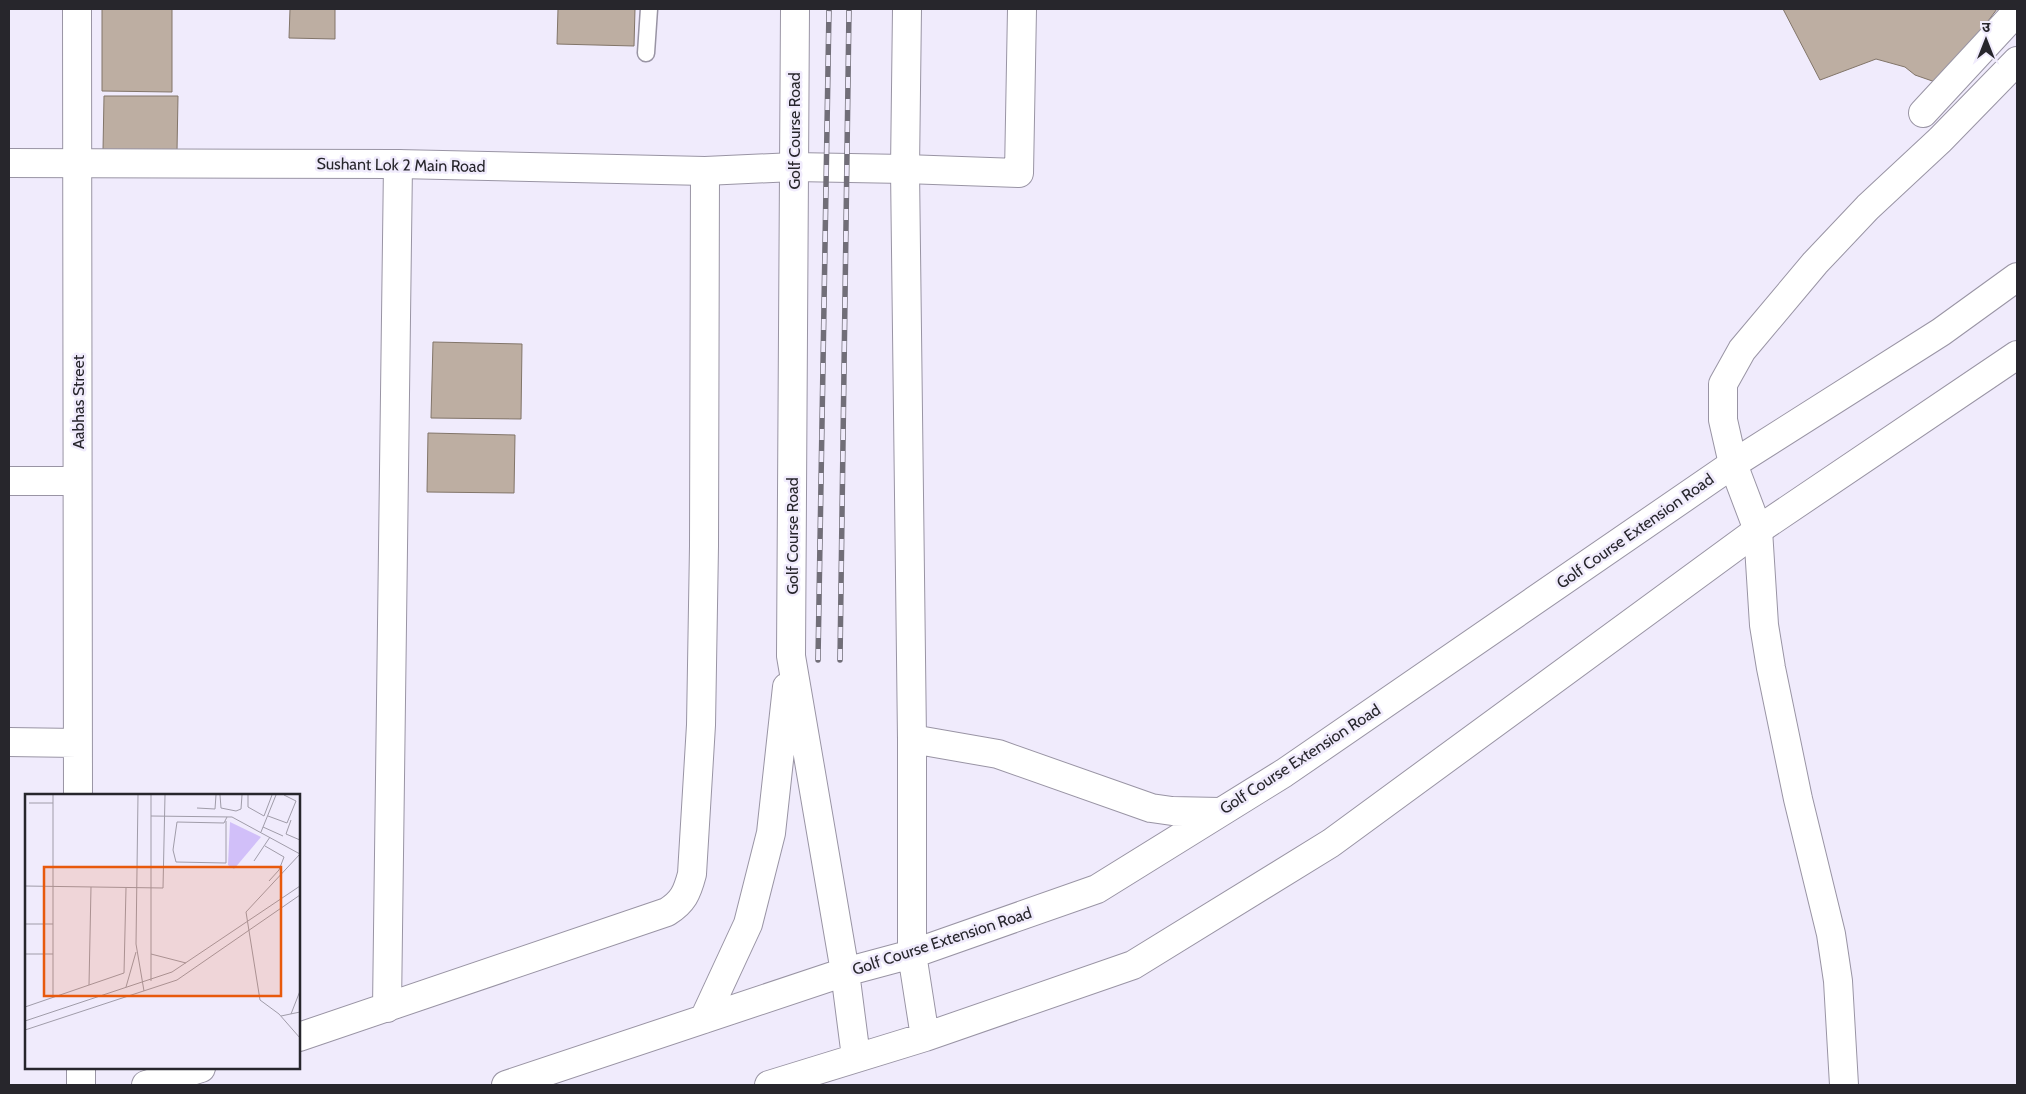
<svg xmlns="http://www.w3.org/2000/svg" width="2026" height="1094" viewBox="0 0 2026 1094" font-family="Cabin,'Noto Sans Devanagari',sans-serif">
<rect width="100%" height="100%" fill="#f0ebfc"/>
<path fill="#bdaea2" stroke="#827569" d="M102,9h70v83l-70,-1z
M290,9h45v30l-46,-1z
M558,9h77l-1,37 -77,-2z
M1783,9h214l-56,75 -26,-9 -10,-8 -29,-8 -56,21z
M104,96h74l-1,55 -74,-1z
M433,342l89,2 -1,75 -90,-1z
M428,433l87,2 -1,58 -87,-1z"/>
<g fill="none" stroke-linecap="round" stroke-linejoin="round">
<g stroke="#9994a4" stroke-width="19">
<path id="service" d="M646,53l3,-44"/>
</g>
<g stroke="#9994a4" stroke-width="30">
<path id="minor" d="M77,9l1,786
M1923,113l87,-94 6,-10
M905,169l114,4 3,-164
M9,481h68
M9,742l68,1
M387,1008l11,-844
M299,1037l368,-125c16,-10 20,-19 25,-38l9,-149 3,-179 1,-375
M81,1068v17
M146,1085l55,-17
M1844,1085l-6,-104 -7,-47 -33,-135 -27,-131 -7,-43 -6,-95 -25,-66 -10,-44v-36l19,-34 73,-87 53,-56 72,-67 77,-79"/>
</g>
<g stroke="#9994a4" stroke-width="30">
<path id="tertiary" d="M9,163l389,1 307,7 89,-4 111,2"/>
</g>
<g stroke="#9994a4" stroke-width="30">
<path id="secondary" d="M795,9l-4,647 54,316 11,85
M907,9l-2,160 7,570v215l13,83
M912,739l86,15 153,54 21,3 48,1
M704,1019l44,-95 23,-91 16,-146
M506,1085l339,-113 67,-18 185,-65 187,-116 449,-309 208,-132 76,-55
M769,1085l156,-48 208,-72 198,-122 427,-313 259,-175"/>
</g>
<use href="#service" stroke="#fff" stroke-width="16"/>
<use href="#minor" stroke="#fff" stroke-width="28"/>
<use href="#tertiary" stroke="#fff" stroke-width="28"/>
<use href="#secondary" stroke="#fff" stroke-width="28"/>
<g stroke="#716e78" stroke-width="5.5">
<path id="rail" d="M818,660l11,-651
M840,660l9,-651"/>
</g>
<use href="#rail" stroke="#f0ebfc" stroke-width="4" stroke-dasharray="11" stroke-linecap="butt"/>
</g>
<g text-anchor="middle" dominant-baseline="central" stroke-width="5" stroke-linejoin="round" paint-order="stroke">
<g font-size="16" fill="#27262c" stroke="#f0ebfc">
<text transform="translate(794 131) rotate(-90)">Golf Course Road</text>
<text transform="translate(401 165) rotate(1)">Sushant Lok 2 Main Road</text>
<text transform="translate(78 402) rotate(-90)">Aabhas Street</text>
<text transform="translate(1635 531) rotate(-35)">Golf Course Extension Road</text>
<text transform="translate(792 536) rotate(-90)">Golf Course Road</text>
<text transform="translate(1300 759) rotate(-33)">Golf Course Extension Road</text>
<text transform="translate(942 941) rotate(-18)">Golf Course Extension Road</text>
</g>
</g>
<g transform="translate(25 794)">
<rect width="275" height="275" fill="#f0ebfc"/>
<path d="M205,28l31,15 -27,32 -6,-4z" fill="#d1bff9"/>
<path fill="none" stroke="#a09ca9" stroke-width="1" d="M28,1v202M113,1l-2,149 8,47M126,1v186M195,1l1,13 15,3 5,-2 1,-14M223,1v12l16,9 8,-21M4,9h24M172,14l18,1 1,-14M126,22l81,1 68,37M243,22l19,7 9,-22 -12,-6M266,26l-5,14 14,6M201,27v42l-50,-1 -3,-12 4,-28 47,1 3,-6M238,33l20,9M236,38l15,-37M240,52l19,11 -5,13 -10,11M275,60l-54,58 14,88 19,14 21,24M229,67l16,-24M0,92l138,2 2,-93M0,130h28M0,160h28M126,160l35,9M64,191l2,-98M101,193l10,-35M0,213l99,-34 2,-85M266,220l9,-23M256,222l19,-4M0,227l147,-49 128,-86M0,236l152,-50 123,-85"/>
<path fill="#e8590c" fill-opacity="0.15" stroke="#e8590c" stroke-width="2.5" d="M19,73h237v129h-237z"/>
<rect width="275" height="275" fill="none" stroke="#27262c" stroke-width="2.5"/>
</g>
<rect width="2026" height="1094" fill="none" stroke="#27262c" stroke-width="20"/>
<g transform="translate(1986 40)" stroke="#f0ebfc" stroke-width="4" paint-order="stroke">
<path d="M0-4L9 19L0 12L-9 19Z" fill="#27262c"/>
<text y="-8" font-size="14" font-weight="bold" text-anchor="middle" fill="#27262c">उ</text>
</g>
</svg>
